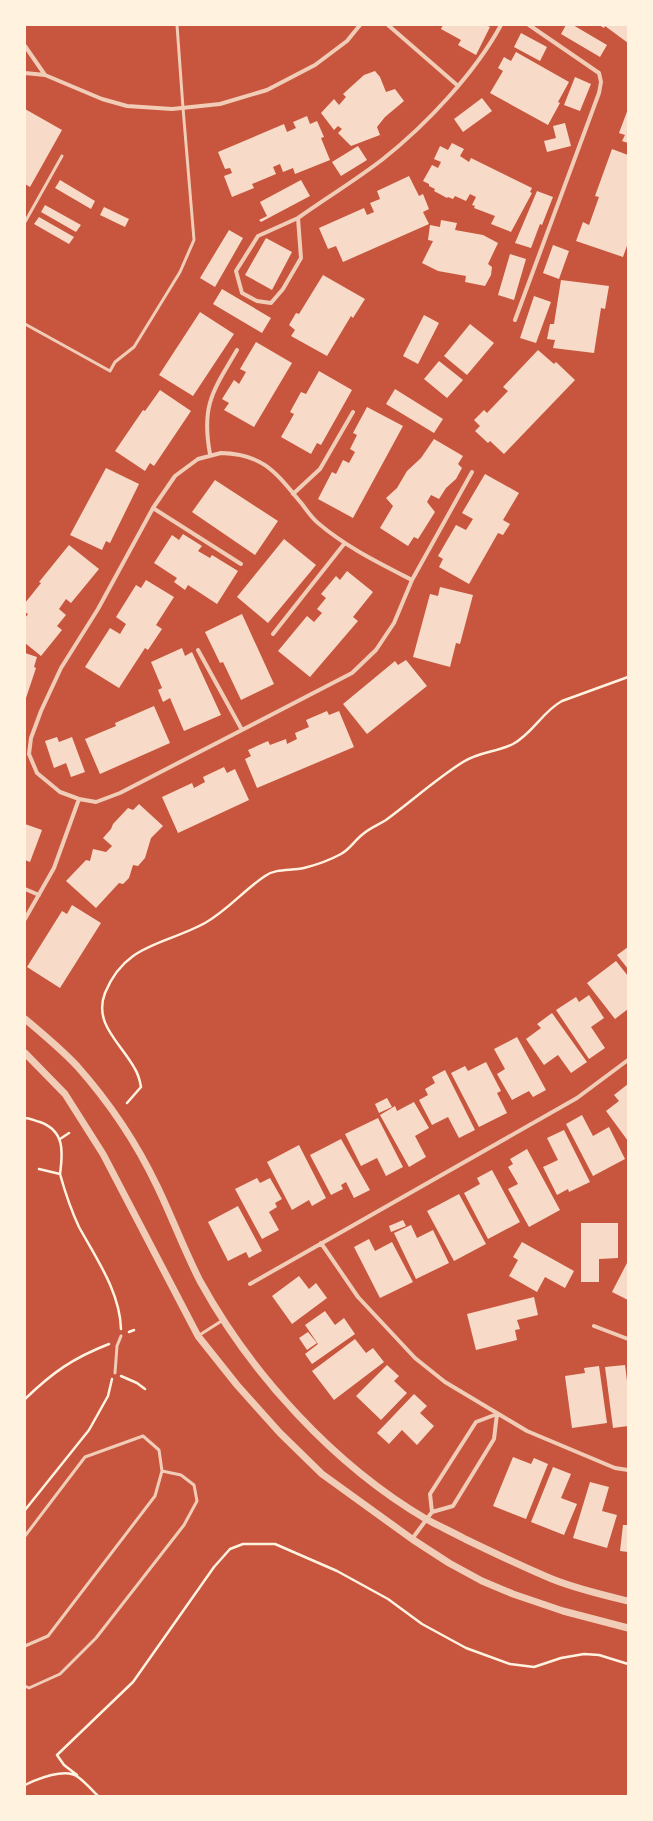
<svg xmlns="http://www.w3.org/2000/svg" width="653" height="1821" viewBox="0 0 653 1821" font-family="Arial,sans-serif">
<rect width="100%" height="100%" fill="#c8553d"/>
<path fill="#f7dbc8" d="M443,25h43l4,2 -14,28 -18,-10 3,-5 -20,-11z
M566,25h7l34,20 -7,12 -39,-23z
M599,25h29v18l-23,-17 -1,2z
M521,33l26,14 -7,14 -26,-14z
M516,52l53,30 -11,20 2,1 -12,22 -58,-32 13,-22 -5,-3 6,-11 7,4z
M375,71l5,6 6,15 9,-3 9,12 -19,16 -8,10 3,8 -29,11 -13,-13 4,-4 -4,-3 -4,4 -13,-17 13,-14 5,6 7,-8 -3,-3 21,-19z
M575,77l16,7 -11,27 -16,-6z
M482,98l10,13 -29,21 -9,-13z
M25,109l37,21 -32,57 -5,-3z
M628,109v34l-6,-2 3,-6 -6,-2z
M307,116l3,8 7,-3 7,16 -3,1 9,22 -35,14 -2,-6 -10,4 -3,-8 -7,3 3,7 -24,10 2,4 -22,9 -8,-21 8,-3 -2,-5 -5,1 -7,-17 66,-28 3,8 9,-4 -3,-6z
M565,123l6,23 -24,6 -3,-11 12,-3 -3,-12z
M452,143l12,6 -4,7 9,6 2,-4 61,30 -2,4 2,1 -21,39 -20,-8 4,-8 -21,-8 1,-2 -3,-1 4,-8 -6,-3 -4,7 -11,-5 -2,3 -5,-2 -1,1 -13,-7 1,-2 -6,-3v-2l-6,-3 9,-16 6,3 3,-6 -7,-3 6,-13 8,4z
M358,146l9,14 -26,16 -9,-14z
M612,149l16,6v88l-5,14 -47,-16 7,-19 6,3 10,-28 -4,-1z
M409,176l10,20 4,-2 6,15 -6,3 6,12 -86,38 -7,-16 -8,3 -9,-21 45,-20 3,7 7,-3 -4,-9 10,-4 -3,-8z
M60,180l35,21 -4,8 -36,-21z
M301,180l9,16 -49,26 -2,-2 8,-4 -7,-14z
M537,191l16,6 -11,28 -2,-1 -9,24 -16,-5z
M45,205l36,20 -5,7 -35,-20z
M104,207l25,12 -4,8 -25,-12z
M39,217l35,20 -5,7 -35,-20z
M441,220l16,3 -2,7 28,5 15,8 -10,21 4,3 -1,8 -6,11 -20,-4 1,-6 -28,-5 -16,-8 11,-22 -5,-1 2,-15 10,2z
M229,230l14,8 -28,49 -15,-9z
M266,238l26,14 -20,38 -27,-15z
M553,245l16,6 -10,28 -16,-6z
M510,254l16,5 -12,41 -16,-5z
M323,275l42,24 -12,19 -2,-2 -24,40 -36,-20 4,-6 -6,-5 7,-12 3,1z
M561,280l48,6 -4,23 -4,-1 -7,45 -41,-5 2,-8 -8,-1 3,-15h4z
M222,289l49,29 -9,15 -49,-29z
M534,296l17,6 -15,41 -16,-5z
M200,312l34,22 -41,62 -34,-21z
M424,315l15,8 -21,41 -15,-8z
M470,324l24,19 -27,32 -23,-19z
M256,342l36,21 -38,64 -30,-17 5,-7 -7,-4 12,-19 5,4 7,-12 -6,-3z
M538,350l16,14 2,-2 19,18 -71,74 -14,-13 -2,2 -13,-12 5,-5 -6,-6 10,-10 3,3 21,-22 -5,-4z
M439,361l24,19 -16,18 -23,-19z
M319,371l33,19 -31,55 -4,-2 -6,11 -30,-17 13,-23 -4,-2 11,-20 5,2z
M395,389l48,30 -9,14 -48,-29z
M160,390l31,21 -37,55 -4,-3 -5,8 -30,-20 28,-41 2,1z
M367,407l36,19 -50,92 -35,-19 14,-27 4,2 7,-14 6,3 6,-11 -5,-3 7,-14 -4,-2z
M434,439l29,17 -5,8 4,4 -6,11 -10,9 -7,11 -8,-4 -4,7 8,10 -17,27 -4,-2 -6,9 -28,-18 13,-22 -7,-8 11,-10 10,-17 14,-13z
M106,468l33,16 -29,59 -4,-2 -4,9 -32,-15z
M485,474l34,19 -16,27 7,4 -7,11 -5,-2 -29,51 -30,-17 4,-8 -5,-3 18,-31 10,5 7,-11 -11,-6z
M215,480l63,41 -23,34 -63,-43z
M183,534l19,12 -4,5 12,7 2,-3 26,16 -21,33 -29,-19 -3,5 -11,-8 3,-4 -23,-15 18,-28 7,5z
M284,539l32,26 -48,58 -31,-26z
M69,545l30,24 -28,34 -5,-4 -7,10 7,6 -9,11 5,4 -21,26 -16,-13v-25l3,-4 -3,-2v-9l16,-20 -2,-1z
M347,571l26,21 -20,25 5,4 -48,56 -32,-26 29,-35 7,6 8,-9 -5,-4 9,-11 -5,-4 15,-18 4,4z
M146,580l28,17 -18,28 6,4 -14,21 -3,-2 -26,40 -34,-21 25,-39 10,6 6,-10 -10,-7 20,-32 5,3z
M440,587l33,8 -13,49 -4,-1 -6,24 -37,-10 17,-63 8,2z
M242,614l32,70 -33,16 -18,-38 -3,1 -15,-31z
M182,648l3,8 7,-4 29,63 -37,16 -14,-33 -7,4 -5,-12 4,-2 -11,-26z
M25,653l12,4 -3,10 2,1 -11,33z
M406,660l21,26 -60,48 -24,-30 52,-43 3,4z
M154,706l16,37 -70,31 -15,-35 31,-13 -1,-3z
M327,711l2,4 10,-4 15,36 -97,41 -12,-29 6,-3 -3,-6 20,-9 2,4 16,-6 1,5 10,-5 -2,-6 14,-6 -3,-7z
M57,737l2,5 13,-5 13,35 -14,5 -5,-14 -12,5 -9,-27z
M224,767l3,6 8,-4 14,31 -71,33 -16,-36 30,-14 2,5 11,-6 -2,-5z
M139,804l24,22 -12,12 -6,20 -7,8 -5,-1 -4,13 -6,6 -4,-1 -23,25 -30,-27 20,-21 4,1 3,-12 13,3 6,-6 -9,-8 8,-9 2,-5 15,-16 5,2z
M25,824l17,6 -12,32 -5,-2z
M72,905l29,18 -41,65 -33,-21 35,-56 5,3z
M628,947v22l-11,-14z
M616,961l12,15v33l-13,10 -28,-36z
M589,995l15,23 -13,9 14,21 -16,11 -33,-49 20,-13 3,5z
M552,1013l35,49 -16,11 -13,-18 -14,10 -18,-26 15,-11 -4,-4z
M517,1037l29,53 -13,7 -4,-6 -17,9 -15,-26 8,-5 -11,-20z
M486,1062l15,29 -4,2 10,20 -28,14 -28,-54 14,-7 3,5z
M445,1070l30,60 -16,8 -11,-21 -16,8 -13,-25 9,-5 -3,-6 10,-6 -3,-6z
M628,1084v57l-22,-30 13,-10 -5,-6z
M387,1098l5,9 -13,6 -4,-9z
M414,1102l15,26 -14,8 11,21 -17,10 -29,-52 15,-9 2,5z
M582,1115l11,21 16,-9 16,32 -32,17 -27,-52z
M378,1118l25,49 -17,9 -9,-18 -16,8 -16,-32z
M564,1130l26,52 -21,10 -1,-3 -11,6 -14,-28 15,-7 -11,-22z
M341,1139l29,51 -16,8 -8,-16 -5,3 2,4 -12,6 -21,-40z
M299,1145l27,53 -14,8 -3,-6 -17,10 -25,-48z
M527,1149l33,61 -31,17 -21,-38 10,-5 -10,-17 5,-3 -3,-5z
M492,1170l28,52 -32,17 -24,-46 16,-9 -3,-6z
M257,1178l3,5 10,-5 12,21 -7,4 2,4 -8,5 10,18 -17,9 -27,-50z
M459,1194l27,50 -32,17 -27,-50z
M238,1206l24,45 -13,7 -3,-6 -18,9 -20,-39z
M403,1220l3,6 -15,6 -2,-6z
M581,1223h37v35l-19,1v23h-18z
M411,1225l6,13 16,-8 16,33 -33,16 -22,-46z
M369,1239l6,12 17,-9 21,40 -33,16 -26,-51z
M522,1242l52,29 -9,17 -20,-11 -8,15 -28,-16 9,-16 -5,-3z
M628,1261v39l-16,-8z
M299,1276l10,13 7,-6 11,15 -35,26 -20,-28z
M534,1297l4,18 -21,5 3,9 -5,1 2,10 -41,10 -9,-36z
M325,1311l10,14 9,-7 11,16 -43,30 -7,-10 13,-10 -13,-19z
M308,1332l9,11 -10,7 -8,-12z
M355,1339l11,14 7,-5 11,14 -50,38 -22,-29z
M387,1365l12,11 -5,5 13,12 -26,27 -25,-24z
M625,1365l3,24v37l-15,2 -8,-61z
M599,1366l8,57 -35,5 -7,-52 20,-3 -1,-5z
M414,1394l13,12 -7,7 14,13 -17,19 -15,-15 -13,14 -12,-11z
M513,1457l18,7 3,-6 14,6 -22,55 -33,-13z
M553,1467l18,7 -10,24 16,6 -13,31 -33,-13z
M590,1482l19,5 -7,24 15,4 -10,33 -34,-10z
M623,1525h5v27l-8,-1z"/>
<g fill="none" stroke-linecap="round" stroke-linejoin="round">
<path stroke="#fff3e0" stroke-width="2.5" d="M127,1103l14,-16c-1,-6 -3,-13 -6,-18 -14,-26 -42,-45 -30,-76 20,-50 60,-48 100,-70 23,-13 39,-33 60,-47 11,-8 26,-5 39,-8 12,-3 26,-8 37,-14 9,-5 14,-14 22,-20 7,-6 15,-9 23,-14 26,-19 50,-41 77,-58 15,-10 34,-10 50,-18 20,-11 30,-33 49,-43l66,-24
M25,1118c5,0 10,3 15,4 25,9 23,30 20,52
M60,1139l9,-6
M39,1169l21,5c5,18 11,36 19,53 17,31 41,65 42,102
M129,1332l5,-2
M121,1376l16,7 8,6
M25,1399c28,-27 48,-41 84,-55
M25,1510l64,-80 19,-34 4,-17
M77,1775l-13,-10 -7,-10 76,-73 81,-115 16,-18 13,-5h32l62,27 51,28 34,25 44,24 44,16 24,3 27,-9 23,-4 15,1 29,9
M25,1785c12,-6 41,-18 53,-8 7,5 14,13 20,19"/>
<path stroke="#f1ccb7" stroke-width="3" d="M25,222l37,-66
M25,324l85,47 5,-9 19,-15 46,-75 14,-32 -11,-132 -6,-83
M198,1336l25,-16
M115,1373l2,-27 4,-10
M25,1536l60,-79 58,-21 16,14 3,21 -7,25 -107,140 -23,10
M25,1686l4,2 31,-14 36,-36 88,-113 13,-24 -3,-16 -13,-10 -19,-4"/>
<path stroke="#f1ccb7" stroke-width="4" d="M388,25l69,60
M25,46l20,29
M25,73l20,2 57,24 25,7 45,3 48,-5 47,-14 48,-25 32,-24 13,-16
M298,218c28,-20 58,-38 85,-59 43,-34 92,-86 118,-134
M298,218l3,40 -18,31 -12,14 -14,-2 -15,-8 -6,-22 22,-35z
M515,320l84,-227 2,-11 -2,-9 -70,-48
M221,453c43,1 55,20 81,51 5,7 10,14 16,19 28,24 61,40 94,57l-18,43 -18,27 -24,23 -232,120 -24,9 -17,-3 -19,-7 -23,-19 -8,-19 2,-16 10,-27 20,-43 37,-59 55,-101 22,-32 23,-17z
M210,454c-9,-49 3,-63 27,-104
M293,494l27,-25 33,-57
M153,508l88,56
M412,580l60,-108
M273,634l71,-90
M198,650l44,80
M25,889l14,6
M25,919l29,-51 25,-69
M321,1243l37,54 57,61 30,24 82,49 88,37 13,2
M250,1284l327,-186 51,-38
M594,1326l34,13
M412,1539l20,-27 21,-6 41,-67 3,-25 -21,8 -46,72 2,18"/>
<path stroke="#f1ccb7" stroke-width="7" d="M25,1019c18,15 36,30 52,47 32,36 59,76 80,120 15,31 27,64 43,95 51,93 134,184 226,238 13,7 26,13 39,20 29,14 58,28 87,40 25,10 51,16 76,22
M25,1053l40,41 38,60 95,182 39,49 43,48 42,41 90,65 37,24 33,18 31,13 50,17 65,17"/>
</g>
<rect width="653" height="1821" fill="none" stroke="#fff3e0" stroke-width="52"/>
</svg>
